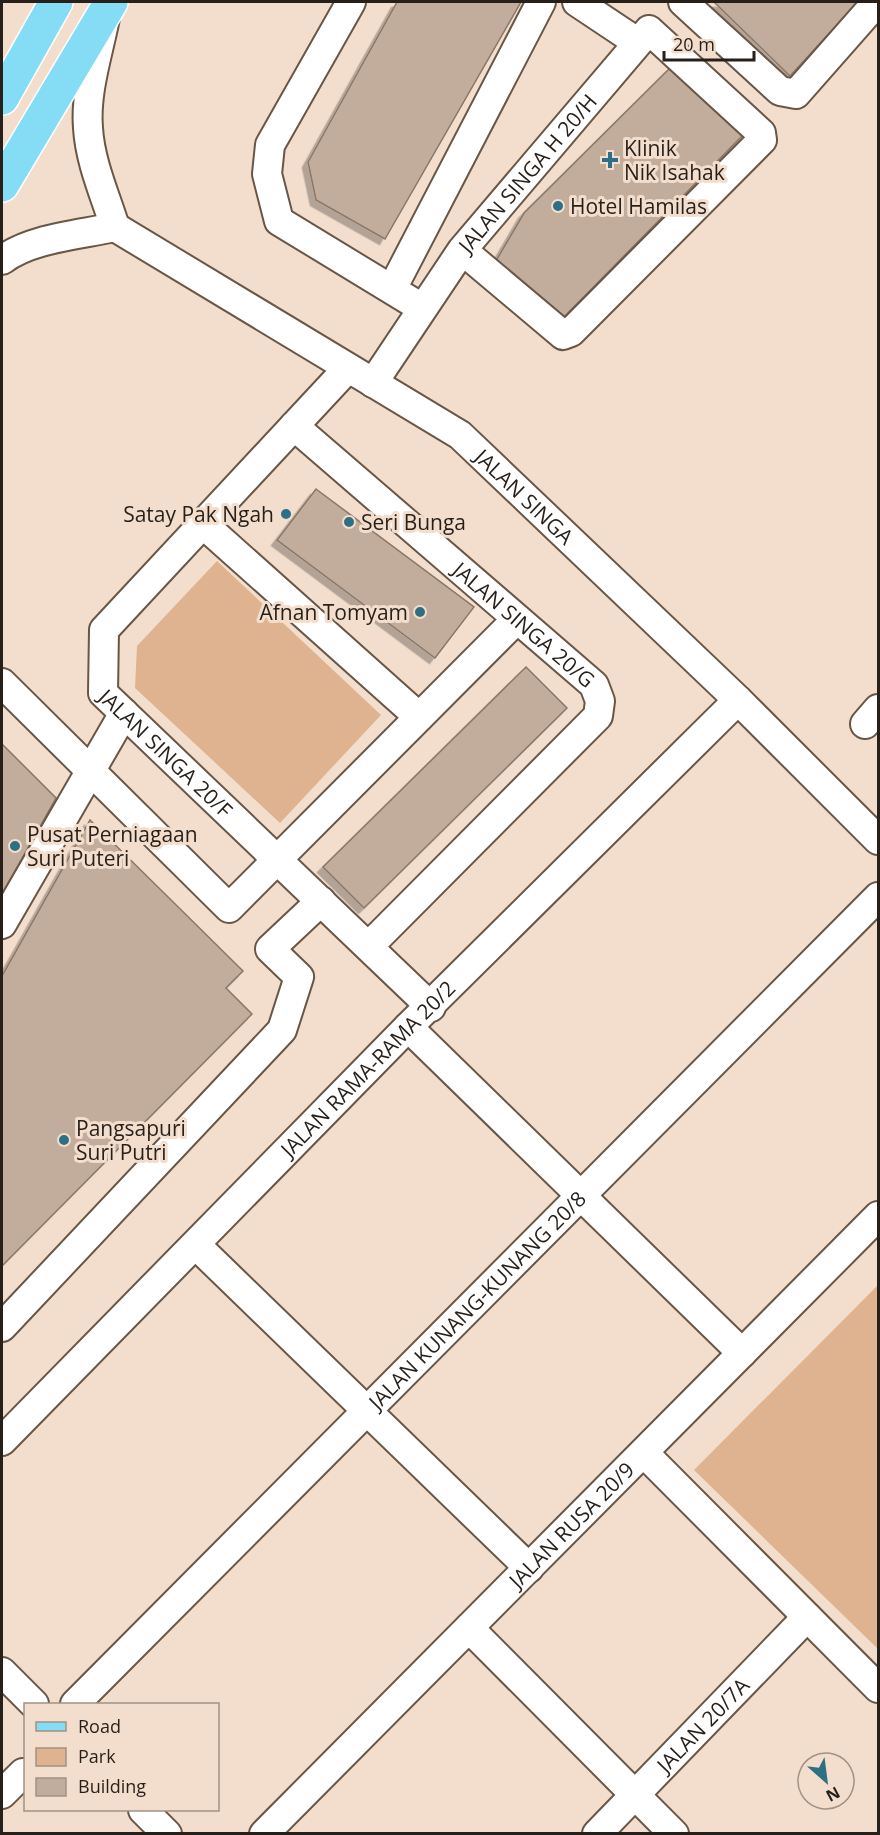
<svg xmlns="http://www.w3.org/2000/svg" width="880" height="1835" viewBox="0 0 880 1835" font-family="'Open Sans',sans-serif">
<defs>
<filter id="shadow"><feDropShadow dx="-5.5" dy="5.5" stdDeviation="0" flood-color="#0004"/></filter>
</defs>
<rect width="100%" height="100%" fill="#f3decd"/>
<path fill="#dfb38f" d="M217,561l164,154 -101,108 -145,-135 2,-42z
M878,1285v364l-184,-179z"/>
<path fill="#c2ad9d" stroke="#8a7767" stroke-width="1.5" filter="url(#shadow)" d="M397,2h124l-136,237 -69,-39 -8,-38z
M714,2h144l-68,74z
M671,67l72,68 -184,187 -65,-58 30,-51z
M316,489l158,118 -39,51 -158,-118z
M526,667l41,41 -203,200 -41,-41z
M2,744l54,54 -54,96z
M90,820l153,151 -17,17 26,26 -250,252v-290z"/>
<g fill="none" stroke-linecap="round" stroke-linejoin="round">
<g stroke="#685647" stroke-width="32">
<g id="minor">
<path d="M351,2l-81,143 -3,29 12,47 143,87"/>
<path d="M577,2l60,40"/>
<path d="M683,2l97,89 16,3 81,-92"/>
<path d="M105,18c-7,36 -20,74 -17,110 2,34 17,67 27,99"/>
<path id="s1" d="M115,227l345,208 278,265 140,140"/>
<path d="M2,260c29,-22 77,-25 113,-33"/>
<path d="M392,289l149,-287"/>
<path id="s2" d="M348,368l-244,262 -1,63 328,314"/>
<path id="s3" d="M373,383l89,-133 187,-220 112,103 1,7 -191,192 -8,3 -101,-85"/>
<path id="s4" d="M294,426l300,259 6,16 -2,15 -229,230"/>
<path d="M203,524l216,193"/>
<path d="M2,683l227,225 288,-289"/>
<path d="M865,724l13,-15"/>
<path d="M2,924l122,-211"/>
<path d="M408,1027l334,326"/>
<path d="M196,1245l333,323"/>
<path d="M2,1327l280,-297 17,-53 -29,-28 51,-48"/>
<path id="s5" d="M2,1441l406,-414 330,-327"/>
<path d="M644,1453l234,235"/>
<path d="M469,1628l205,206"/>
<path d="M2,1672l32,32"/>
<path id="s6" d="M75,1704l803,-807"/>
<path d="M2,1794l21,-21"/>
<path d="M143,1810l24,24"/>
<path id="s7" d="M264,1834l614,-618"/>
<path id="s8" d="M597,1834l210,-217"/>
</g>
</g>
<g stroke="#fff" stroke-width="36">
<path id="major" d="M2,98l54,-96
M2,185l109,-183"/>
</g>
<use href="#minor" stroke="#fff" stroke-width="28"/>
<use href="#major" stroke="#85dcf5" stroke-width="33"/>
</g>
<g fill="#2f6f83" stroke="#f3decd" stroke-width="2">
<path d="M607 151h6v6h6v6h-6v6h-6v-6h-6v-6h6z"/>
<circle cx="558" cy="206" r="6"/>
<circle cx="286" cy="514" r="6"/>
<circle cx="349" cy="522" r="6"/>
<circle cx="420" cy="612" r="6"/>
<circle cx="15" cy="846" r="6"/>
<circle cx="64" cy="1140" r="6"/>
</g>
<g text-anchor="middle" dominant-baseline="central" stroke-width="6" stroke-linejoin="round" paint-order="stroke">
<g font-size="21" fill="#271f19" stroke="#f3decd" text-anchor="start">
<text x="624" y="148">Klinik<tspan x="624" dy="24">Nik Isahak</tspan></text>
<text x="570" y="206">Hotel Hamilas</text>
<text x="274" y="514" text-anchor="end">Satay Pak Ngah</text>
<text x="361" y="522">Seri Bunga</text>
<text x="408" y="612" text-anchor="end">Afnan Tomyam</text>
<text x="27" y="834">Pusat Perniagaan<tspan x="27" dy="24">Suri Puteri</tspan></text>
<text x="76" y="1128">Pangsapuri<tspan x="76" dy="24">Suri Putri</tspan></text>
</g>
<g font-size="21" fill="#271f19" stroke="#f3decd">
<text stroke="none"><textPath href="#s3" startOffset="261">JALAN SINGA H 20/H</textPath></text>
<text stroke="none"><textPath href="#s1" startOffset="492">JALAN SINGA</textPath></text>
<text stroke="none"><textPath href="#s4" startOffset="304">JALAN SINGA 20/G</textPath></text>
<text stroke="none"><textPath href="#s2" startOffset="508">JALAN SINGA 20/F</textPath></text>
<text stroke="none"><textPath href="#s5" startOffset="522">JALAN RAMA-RAMA 20/2</textPath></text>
<text stroke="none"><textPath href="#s6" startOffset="570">JALAN KUNANG-KUNANG 20/8</textPath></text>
<text stroke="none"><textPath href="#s7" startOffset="436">JALAN RUSA 20/9</textPath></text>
<text stroke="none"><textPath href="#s8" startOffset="152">JALAN 20/7A</textPath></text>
</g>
</g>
<rect width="880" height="1835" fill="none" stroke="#271f19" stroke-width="6"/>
<rect x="24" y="1703" width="195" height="108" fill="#f3decd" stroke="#a19285" stroke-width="1.5"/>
<rect x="36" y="1722" width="30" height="9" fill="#85dcf5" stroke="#a19285" stroke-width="1.5"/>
<text x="78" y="1733" font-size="18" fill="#271f19">Road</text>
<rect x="36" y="1748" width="30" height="18" fill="#dfb38f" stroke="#a19285" stroke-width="1.5"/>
<text x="78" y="1763" font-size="18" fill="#271f19">Park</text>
<rect x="36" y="1778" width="30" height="18" fill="#c2ad9d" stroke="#a19285" stroke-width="1.5"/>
<text x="78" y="1793" font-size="18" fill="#271f19">Building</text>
<g transform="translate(826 1781) rotate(152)"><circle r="28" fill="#f3decd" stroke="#a19285" stroke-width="1.5"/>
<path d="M0-4.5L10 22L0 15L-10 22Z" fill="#2f6f83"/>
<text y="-9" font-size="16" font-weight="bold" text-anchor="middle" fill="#271f19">N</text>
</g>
<path d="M664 51v9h90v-9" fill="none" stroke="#271f19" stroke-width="3"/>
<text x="673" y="51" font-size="18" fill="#271f19" stroke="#f3decd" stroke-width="4.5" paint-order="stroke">20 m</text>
</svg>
